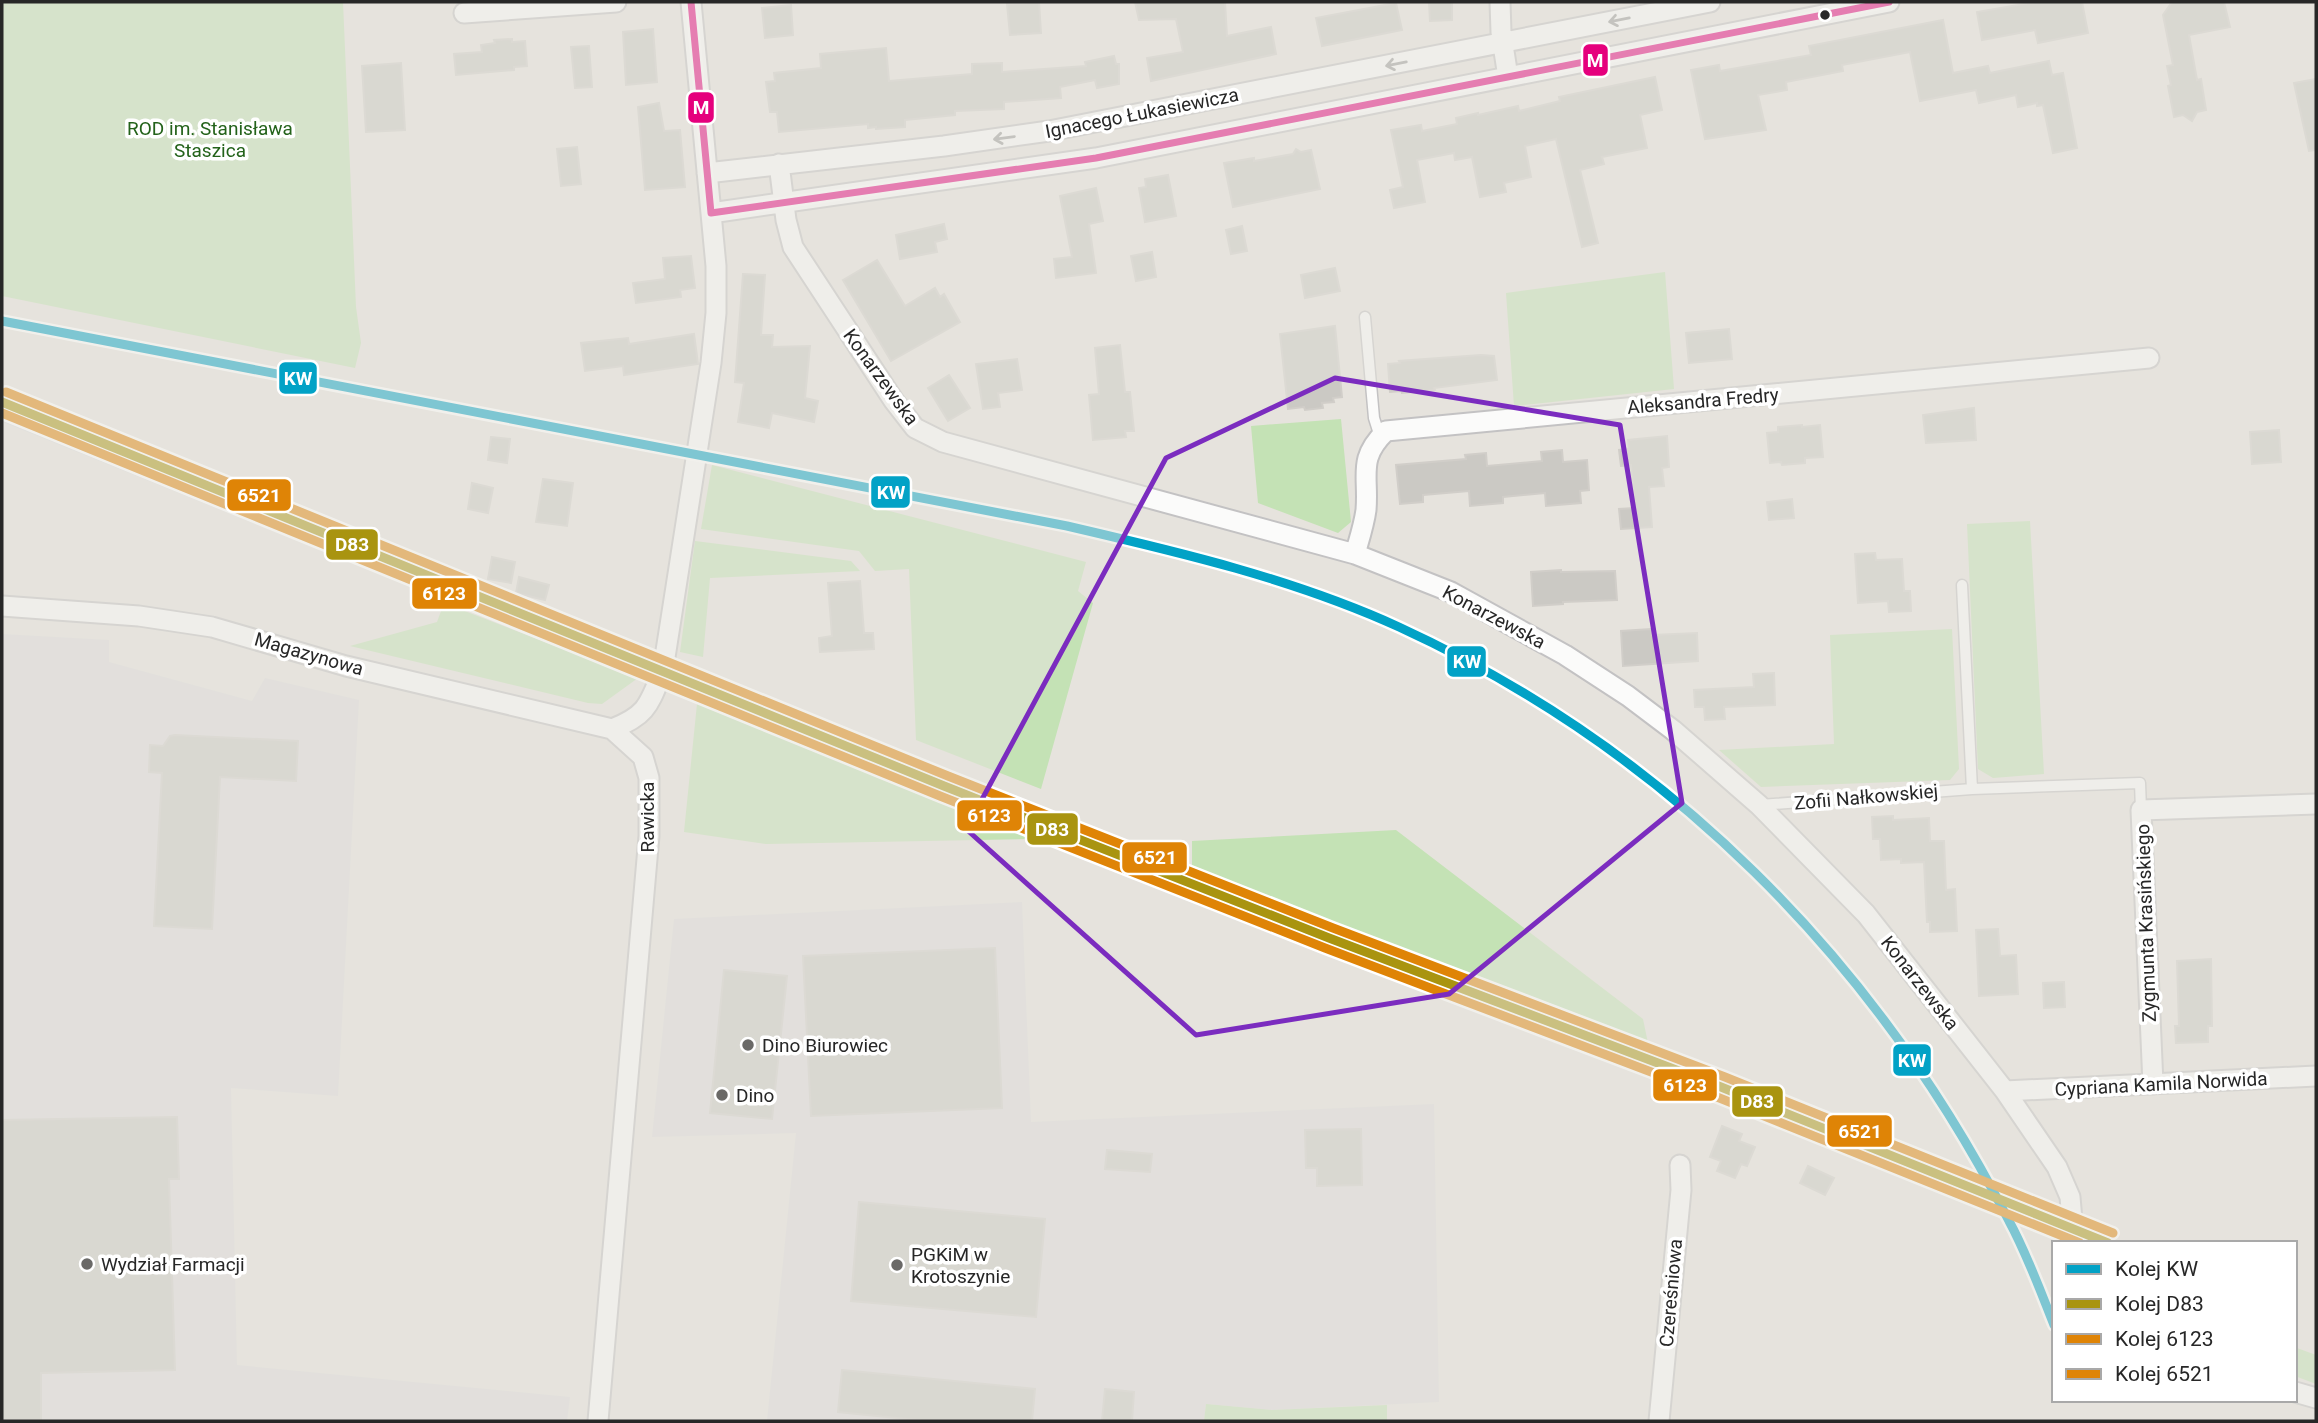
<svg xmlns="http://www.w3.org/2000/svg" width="2318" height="1423" viewBox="0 0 2318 1423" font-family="Roboto,sans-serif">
<rect width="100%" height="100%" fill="#e6e3dd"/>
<path fill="#dddadc" d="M2,634l107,6v22l143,39 13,-23 94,22 -21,396 -107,-8 6,277 333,32 -3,24h-565z
M1022,902l9,220 403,-18 5,298 -167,8 -66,-6 -2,17h-437l29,-288 -144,4 22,-218z"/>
<path fill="#c4e2b5" d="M2,2h341l13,305 5,36 -6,25 -353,-72z
M1665,272l9,117 -160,17 -8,-113z
M1341,419l10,103 -13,11 -80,-30 -7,-77z
M712,465l374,97 -8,29 15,12 -52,186 -125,-49 -7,-171 -34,2 -16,-20 -158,-22z
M2030,521l14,253 -51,4 -15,-9 -11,-245z
M695,541l156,20 9,10 -150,7 -7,79 -23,-5z
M444,603l194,75 -36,26 -14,-1 -238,-57 87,-24z
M1952,629l7,140 -9,11 -189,7 -42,-37 115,-6 -4,-109z
M698,694l333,145 -265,5 -82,-12z
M1396,830l247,189 6,29 -457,-181v-26z
M2297,1348l19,7v29l-21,-8z
M1206,1404l66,6 115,-5v16h-183z"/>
<path fill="#cbc9c4" stroke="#d1cec9" stroke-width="2" d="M1039,2l2,31 -31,2 -3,-31z
M1135,2h90l2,34 44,-9 5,27 -125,27 -4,-23 36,-6 -7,-33 -37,1z
M1429,2h23v18l-22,1z
M2035,2h47l6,31 -50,10 -3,-13 -53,10 -5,-28z
M2172,2h52l6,25 -41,8 8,45 4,-1 5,31 -9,2 -5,9 -9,-6 -9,2 -6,-31 3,-1 -4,-19 6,-1 -10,-50z
M1396,3l6,27 -80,16 -6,-28z
M791,5l2,30 -28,3 -3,-30z
M1943,20l10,53 35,-7 2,7 59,-12 3,14 11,-2 14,75 -24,5 -10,-48 -6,1v-3l-19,4 -2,-12 -37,8 -3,-13 -56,11 -10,-49 -68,13 1,6 -57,11 1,8 -29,5 8,35 -61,9 -14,-69 28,-5 1,6 91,-16 -2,-9z
M653,29l4,53 -31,3 -3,-53z
M512,39v3l13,-1 2,25 -13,1v3l-58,5 -2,-21 28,-2 -1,-7 14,-2 -1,-3z
M589,46l3,41 -17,1 -4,-41z
M886,48l3,33 83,-7v-10l30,-1v9l84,-6 -1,-4 29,-6 2,8h3v20l-22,4 -2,-8 -35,7 1,11 -57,4v7l-49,2v4l-50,5v7l-29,2v-2l-8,1v-4l-89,8 -2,-20h-7l-4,-30 9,-1 -1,-8 47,-5 -1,-14z
M401,63l4,67 -39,2 -4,-66z
M1655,77l7,33 -22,5 7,33 -45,9 2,7 -24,6 18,73 -16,4 -26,-108 -31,7 6,31 -27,6 2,9 -26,5 -8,-40 -17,3 -1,-7 -37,7 8,42 -31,6 -4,-18 13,-3 -12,-57 30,-5 1,6 35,-7 -1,-6 22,-5v2l40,-9 1,5 41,-10 -1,-4z
M2316,79v71l-7,1 -15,-68z
M659,103l5,28 16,-1 5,57 -40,3 -7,-83z
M577,147l4,37 -20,2 -4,-37z
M1296,149l5,3 10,-2 9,39 -87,18 -9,-44 30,-5v3l39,-7z
M1168,175l8,41 -31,6 -6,-34 7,-1 -1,-8z
M1096,188l7,33 -14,3 7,49 -40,5 -2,-19 18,-2 -12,-61z
M944,224l3,15 -12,3 2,10 -37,7 -4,-24z
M1242,226l5,25 -16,3 -5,-24z
M1152,252l4,25 -20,4 -5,-25z
M691,256l4,32 -15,2 1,7 -45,6 -3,-20 32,-4 -2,-21z
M877,260l28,46 30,-18 5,9 4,-3 16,28 -69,39 -48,-81z
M1335,268l5,23 -35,7 -4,-23z
M743,274l22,1 -4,60h12l-1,12 38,-1 -5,52 13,3 -4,21 -42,-9 -3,15 -31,-6 6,-39 -9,-1z
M1335,326l7,71 -9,1 1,4 -12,1 1,5 -18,2 -1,-3 -16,2 -8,-75z
M1729,329l3,30 -43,4 -3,-30z
M694,334l4,30 -74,11 -1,-9 -38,5 -4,-28 47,-5 1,6z
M1120,345l5,47h5l4,39h-9l1,6 -33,3 -4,-45 10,-1 -4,-46z
M1481,355l13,1 3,24 -63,8 1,2 -33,3v-2l-12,1 -2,-28 12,-1 -1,-2z
M1017,359l5,31 -24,3 2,14 -17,2 -7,-45z
M949,375l21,33 -22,13 -20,-33z
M1974,408l2,32 -50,3 -3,-28z
M1802,425v2l18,-2 3,32 -18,1v5l-23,2 -1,-3 -11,1 -3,-30 11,-1v-5z
M2279,430l2,32 -29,2 -2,-32z
M1667,436l2,31 -7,1 2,18 -15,1 3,40 -31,2 -2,-20 16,-1 -4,-43 -10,1 -2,-16 10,-1 -1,-9z
M491,437l19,2 -3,24 -19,-3z
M1562,450l1,12 24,-2 2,30 -9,1 1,12 -35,3 -1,-13 -42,4v6l-33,3 -1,-15 -46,4v7l-23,2 -4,-39 70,-6 -1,-4 21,-2 1,13 55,-5 -1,-9z
M543,479l30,4 -6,43 -31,-4z
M472,483l21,5 -5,25 -20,-4z
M1792,499l2,19 -25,2 -2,-18z
M1875,553l1,7 26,-1 2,32h6l1,20 -22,1 -1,-11 -30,2 -3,-49z
M492,557l23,5 -4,21 -23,-4z
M1561,570v2l54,-1 2,29 -54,2v2l-30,2 -2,-34z
M519,577l30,8 -4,15 -29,-7z
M860,581l4,52h9l1,16 -54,3 -1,-14 13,-2 -4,-53z
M1651,629l1,6 45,-2 1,28 -75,5 -2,-35z
M1774,673l1,32 -51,2 1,12 -20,1 -1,-13h-9l-1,-17 60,-3 -1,-13z
M175,735l123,6 -2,40 -76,-4 -8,152 -58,-3 8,-153 -13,-1 1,-27 13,1 7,-10z
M1893,816v4l36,-2 1,23h14l2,49 9,-1 2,42 -27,1v-10h-3l-3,-60 -23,1v-4l-20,1 -1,-21h-7l-1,-22z
M1998,929l2,27 16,-1 2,39 -39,2 -3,-66z
M995,948l7,160 -191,8 -8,-160z
M2211,959l1,67h-4v16l-32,1 -1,-17h4l-2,-65z
M724,970l63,6 -15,143 -62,-6z
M2064,982l1,25 -21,1 -1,-25z
M177,1117l2,62h-10l6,191 -134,3v48h-39v-301z
M1722,1126l20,8 -3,7 16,6 -8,19 -6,-2 -6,14 -18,-7 4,-10 -11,-4z
M1361,1129l1,56 -45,1v-18h-11l-1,-38z
M1107,1150l45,4 -2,18 -45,-3z
M1808,1166l26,12 -9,17 -25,-12z
M859,1202l186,17 -9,98 -185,-16z
M842,1370l193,19 -3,32h-105l-89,-9z
M1105,1389l29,3 -2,29h-30z"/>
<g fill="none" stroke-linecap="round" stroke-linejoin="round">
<g stroke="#c3c2c3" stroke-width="13">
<path id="service" d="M1365,317l9,101 6,19
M1962,585l10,204
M1760,805l212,-16 168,-6 1,27"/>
</g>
<g stroke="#c3c2c3" stroke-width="23">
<path id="minor" d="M1500,2l1,30 7,45
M464,13l152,-11
M779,164l7,56 7,27 101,154 21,27 28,14 412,112 96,38 114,63 63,41 45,34 86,75 107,109 139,177 52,76 13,30 4,46
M707,173l237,-27 105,-15 661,-129
M711,213l385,-55 793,-156
M1355,554c4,-14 9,-29 11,-44 3,-35 -9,-51 20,-79l763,-73
M2,606l137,10 73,11 134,39 266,63 31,28 6,21v58l-51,585
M612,729c36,-14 37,-25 51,-59l48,-307 5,-50v-47l-25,-264
M2153,1084l-12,-274 175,-6
M2005,1091l311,-15
M2295,1392l21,6
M1659,1421l22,-231 -1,-25"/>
</g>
<use href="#service" stroke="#fbfbfa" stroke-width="10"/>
<use href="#minor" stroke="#fbfbfa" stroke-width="19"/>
<path stroke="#dcdbdd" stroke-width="5" d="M2,419l290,117"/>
<g stroke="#fff" stroke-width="12">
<path id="bus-1" d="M691,2l20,211
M711,213l385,-55 793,-156"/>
</g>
<use href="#bus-1" stroke="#e5007d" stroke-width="7"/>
<g stroke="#fff" stroke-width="14">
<path id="rail-1" d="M2,321l1065,205c112,26 227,53 332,101 268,123 476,332 610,594 18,33 31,69 45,104"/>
</g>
<g stroke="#fff" stroke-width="14">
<path id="rail-2" d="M2,402l942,384 385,152 392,149 387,156"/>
</g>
<g stroke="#fff" stroke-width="14">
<path id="rail-3" d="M2,413l938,383 385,152 392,149 363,146"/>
</g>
<g stroke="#fff" stroke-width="14">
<path id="rail-4" d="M6,392l942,384 385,152 392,149 388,156"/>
</g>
<use href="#rail-1" stroke="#02a2c6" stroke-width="9"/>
<use href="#rail-2" stroke="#a99410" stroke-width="9"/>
<use href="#rail-3" stroke="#df8406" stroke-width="9"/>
<use href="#rail-4" stroke="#df8406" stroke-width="9"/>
</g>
<defs><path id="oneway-shaft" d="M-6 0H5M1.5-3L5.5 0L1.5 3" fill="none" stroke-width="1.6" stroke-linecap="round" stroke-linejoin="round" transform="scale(1.75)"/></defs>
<g stroke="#9c9c9b">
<use href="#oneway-shaft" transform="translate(1619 20) rotate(169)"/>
<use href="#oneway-shaft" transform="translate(1396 64) rotate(169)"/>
<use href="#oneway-shaft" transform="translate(1004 138) rotate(172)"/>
</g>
<path d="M0 0H2318V1423H0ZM1335,378l285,47 62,378 -233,191 -253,41 -230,-206 200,-371z" fill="#e6e3dd" fill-opacity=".55" fill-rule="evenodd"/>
<path fill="none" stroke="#7b2cbf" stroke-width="5" stroke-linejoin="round" d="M1335,378l285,47 62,378 -233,191 -253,41 -230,-206 200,-371z"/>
<circle fill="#272727" stroke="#fff" stroke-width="2.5" cx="1825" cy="15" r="6"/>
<g fill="#6a6967" stroke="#fff" stroke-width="2.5">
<circle cx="748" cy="1045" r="7"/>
<circle cx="722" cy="1095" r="7"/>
<circle cx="87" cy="1264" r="7"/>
<circle cx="897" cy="1265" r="7"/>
</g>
<g text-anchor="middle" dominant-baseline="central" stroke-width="7" stroke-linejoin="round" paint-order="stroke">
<g font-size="19" fill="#272727" stroke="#fff">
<text transform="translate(1142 113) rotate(-11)">Ignacego Łukasiewicza</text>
<text transform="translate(881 377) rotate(54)">Konarzewska</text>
<text transform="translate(1703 401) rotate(-5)">Aleksandra Fredry</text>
<text transform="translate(1494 617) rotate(28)">Konarzewska</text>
<text transform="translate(309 654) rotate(16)">Magazynowa</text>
<text transform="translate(1866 797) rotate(-5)">Zofii Nałkowskiej</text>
<text transform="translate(647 817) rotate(-90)">Rawicka</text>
<text transform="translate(2146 923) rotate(-92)">Zygmunta Krasińskiego</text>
<text transform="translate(1920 983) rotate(52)">Konarzewska</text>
<text transform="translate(2161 1084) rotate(-3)">Cypriana Kamila Norwida</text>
<text transform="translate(1671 1293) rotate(-85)">Czereśniowa</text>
</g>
<g font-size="19" fill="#23621a" stroke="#fff">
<text x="210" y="128">ROD im. Stanisława<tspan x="210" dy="22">Staszica</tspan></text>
</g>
<g font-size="19" fill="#272727" stroke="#fff" text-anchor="start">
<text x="762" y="1045">Dino Biurowiec</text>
<text x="736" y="1095">Dino</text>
<text x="911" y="1254">PGKiM w<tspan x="911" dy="22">Krotoszynie</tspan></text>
<text x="101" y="1264">Wydział Farmacji</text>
</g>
</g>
<g stroke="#fff" stroke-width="2.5">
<rect x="1582" y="43" width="27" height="34" rx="7" fill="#e5007d"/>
<rect x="687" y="91" width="28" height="33" rx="7" fill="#e5007d"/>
<rect x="278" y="361" width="40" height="34" rx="7" fill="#02a2c6"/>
<rect x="870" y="475" width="41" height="34" rx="7" fill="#02a2c6"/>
<rect x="226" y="478" width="66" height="34" rx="7" fill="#df8406"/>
<rect x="325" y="528" width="54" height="33" rx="7" fill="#a99410"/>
<rect x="411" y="577" width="67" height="33" rx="7" fill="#df8406"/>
<rect x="1446" y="645" width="41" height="33" rx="7" fill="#02a2c6"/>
<rect x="956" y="799" width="67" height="33" rx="7" fill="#df8406"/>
<rect x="1026" y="812" width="53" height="34" rx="7" fill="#a99410"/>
<rect x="1121" y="841" width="67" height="33" rx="7" fill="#df8406"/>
<rect x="1892" y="1043" width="40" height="34" rx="7" fill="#02a2c6"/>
<rect x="1652" y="1068" width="66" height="34" rx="7" fill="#df8406"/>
<rect x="1731" y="1085" width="53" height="33" rx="7" fill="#a99410"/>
<rect x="1826" y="1114" width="67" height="34" rx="7" fill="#df8406"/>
</g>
<g font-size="19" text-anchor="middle" font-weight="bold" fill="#fff">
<text x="1595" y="67">M</text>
<text x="701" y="114">M</text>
<text x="298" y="385">KW</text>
<text x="891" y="499">KW</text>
<text x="259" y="502">6521</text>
<text x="352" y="551">D83</text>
<text x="444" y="600">6123</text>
<text x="1467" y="668">KW</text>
<text x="989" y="822">6123</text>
<text x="1052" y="836">D83</text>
<text x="1155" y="864">6521</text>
<text x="1912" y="1067">KW</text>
<text x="1685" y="1092">6123</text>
<text x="1757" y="1108">D83</text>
<text x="1860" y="1138">6521</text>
</g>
<rect width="2318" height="1423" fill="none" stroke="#272727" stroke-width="7"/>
<rect x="2052" y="1241" width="245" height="161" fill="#ffffff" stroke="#a9a9a9" stroke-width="2"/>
<rect x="2066" y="1264" width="35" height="10" fill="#02a2c6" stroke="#a9a9a9" stroke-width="2"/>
<text x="2115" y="1276" font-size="21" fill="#272727">Kolej KW</text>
<rect x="2066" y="1299" width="35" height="10" fill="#a99410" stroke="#a9a9a9" stroke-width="2"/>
<text x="2115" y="1311" font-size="21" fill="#272727">Kolej D83</text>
<rect x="2066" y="1334" width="35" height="10" fill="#df8406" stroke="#a9a9a9" stroke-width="2"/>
<text x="2115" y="1346" font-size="21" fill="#272727">Kolej 6123</text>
<rect x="2066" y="1369" width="35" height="10" fill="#df8406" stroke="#a9a9a9" stroke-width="2"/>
<text x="2115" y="1381" font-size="21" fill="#272727">Kolej 6521</text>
</svg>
